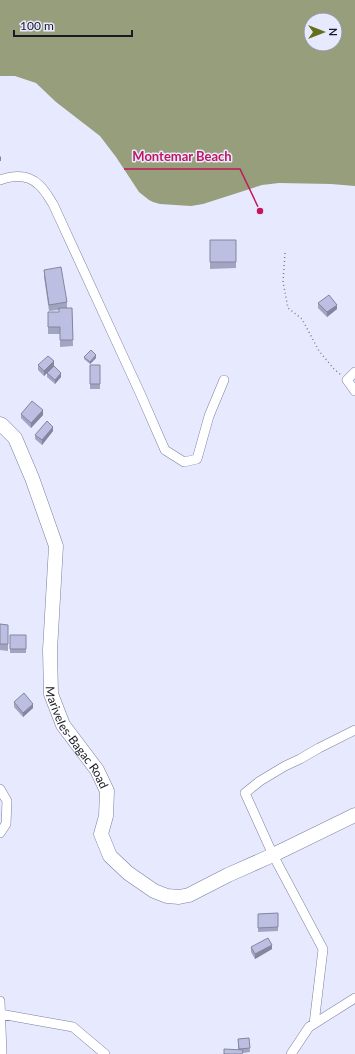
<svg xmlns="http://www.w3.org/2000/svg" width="355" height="1054" viewBox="0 0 355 1054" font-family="Lato,sans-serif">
<rect width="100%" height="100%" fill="#e7e9ff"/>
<path fill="#979e7b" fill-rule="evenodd" d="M0,0h355v186l-24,-2 -52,-1 -17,2 -59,19 -12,2 -31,-2 -7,-2 -4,-2 -10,-8 -23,-35 -16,-21 -44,-34 -20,-19 -21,-7h-15zM311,20h24v24h-24z"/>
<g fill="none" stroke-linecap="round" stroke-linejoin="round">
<g stroke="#7c7f9e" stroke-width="10">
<path id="minor" d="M0,180c14,-5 28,-6 39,5 6,5 10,13 14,19l87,189 25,57 19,12 13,-3 12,-43 15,-36
M355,372l-8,8 8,11
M0,789l7,12 -1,23 -6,9
M0,1001l2,53
M0,1014l73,13 32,27
M314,1024l9,-75 -50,-94 -28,-62 15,-12 25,-15 15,-7 19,-11 36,-18
M291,1054l18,-27 46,-29"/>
</g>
<g stroke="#7c7f9e" stroke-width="15">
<g id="primary">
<path id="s1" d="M0,424l2,1 13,13 17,40 24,68 -6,104 1,44 12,31 34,45 10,21 -1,25 -5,18 9,22 18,17 26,18 13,5 12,1 10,-2 39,-20 45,-20 82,-40"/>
</g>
</g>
<path stroke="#7d7f8f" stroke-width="1.5" stroke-dasharray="1 3" stroke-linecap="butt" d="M285,253l-2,29 5,26 14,11 17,32 15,18 7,6"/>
<use href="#minor" stroke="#fff" stroke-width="9"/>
<use href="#primary" stroke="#fff" stroke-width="14"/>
</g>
<path fill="#a2a4c2" d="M210,240h26v28l-26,1z
M44,270l23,32v6h5l1,38 -13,1v-13h-12v-22h11v-2l-10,1 -5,-34z
M318,303l19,6 -10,8 -9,-9z
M84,357l12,1 -6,6 -6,-5z
M38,365l16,1 7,11 -6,7 -8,-7v-4l6,-6 -9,9 -6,-6z
M90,365h10v24h-10z
M21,414l22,1 -12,13 -10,-10z
M53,431l-11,14 -7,-6v-4z
M0,624l8,1v26l-8,-1z
M10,635h16v18h-16z
M14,702l19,6 -10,9 -9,-10z
M278,913v18l-20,1v-18z
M251,947l21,2 -17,10 -4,-7z
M249,1038l1,14 -7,1 -5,-3v-11z"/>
<path fill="#84869e" d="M1,156v5h-1v-4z
M337,305v4l-10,8v-5z
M96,355v3l-6,6v-2z
M54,361v5l-10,10v-5z
M61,373v4l-6,7v-4z
M43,410v5l-12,13v-5z
M53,427v4l-11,14v-5z
M33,704v4l-10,9v-4z
M272,945v4l-17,10v-5z"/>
<path fill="#bcbfe2" stroke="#84869e" d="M210,240h26v22h-26z
M61,267l6,35 -18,3 -5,-35z
M329,295l8,10 -10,7 -9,-9z
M59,308h13l1,32h-13v-13h-12v-15h11z
M91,350l5,5 -6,7 -6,-5z
M48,356l6,5 -10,10 -6,-6z
M90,365h10v19h-10z
M54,366l7,7 -6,7 -8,-7z
M32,401l11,9 -12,13 -10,-9z
M47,421l6,6 -11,13 -7,-5z
M0,624l8,1v19h-8z
M10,635h16v14h-16z
M24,693l9,11 -10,9 -9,-11z
M278,913v14l-20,1v-14z
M268,938l4,7 -17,9 -4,-7z
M249,1038l1,10 -11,1 -1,-10z
M224,1049l19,1 -1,4h-18z"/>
<g text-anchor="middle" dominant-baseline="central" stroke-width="3" stroke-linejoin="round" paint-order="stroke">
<g font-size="12" fill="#191a26" stroke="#e7e9ff">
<text stroke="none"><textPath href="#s1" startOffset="335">Mariveles-Bagac Road</textPath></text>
</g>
</g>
<path fill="none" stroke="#c2185b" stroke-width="1.5" d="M260 211L240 169H124"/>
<circle fill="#c2185b" stroke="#e7e9ff" stroke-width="1.5" cx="260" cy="211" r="4"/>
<g font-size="13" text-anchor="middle" font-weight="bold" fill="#c2185b" stroke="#e7e9ff" stroke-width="3" stroke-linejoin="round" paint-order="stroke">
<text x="182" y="161">Montemar Beach</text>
</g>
<g transform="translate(323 32) rotate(90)"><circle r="19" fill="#e7e9ff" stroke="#9596a8"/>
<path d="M0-3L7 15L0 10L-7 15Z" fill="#646f17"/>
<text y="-6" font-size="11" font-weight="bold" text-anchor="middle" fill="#191a26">N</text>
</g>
<path d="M14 30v6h118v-6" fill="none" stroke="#191a26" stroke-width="2"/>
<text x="20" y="30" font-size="12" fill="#191a26" stroke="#e7e9ff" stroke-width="3" paint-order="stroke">100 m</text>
</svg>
